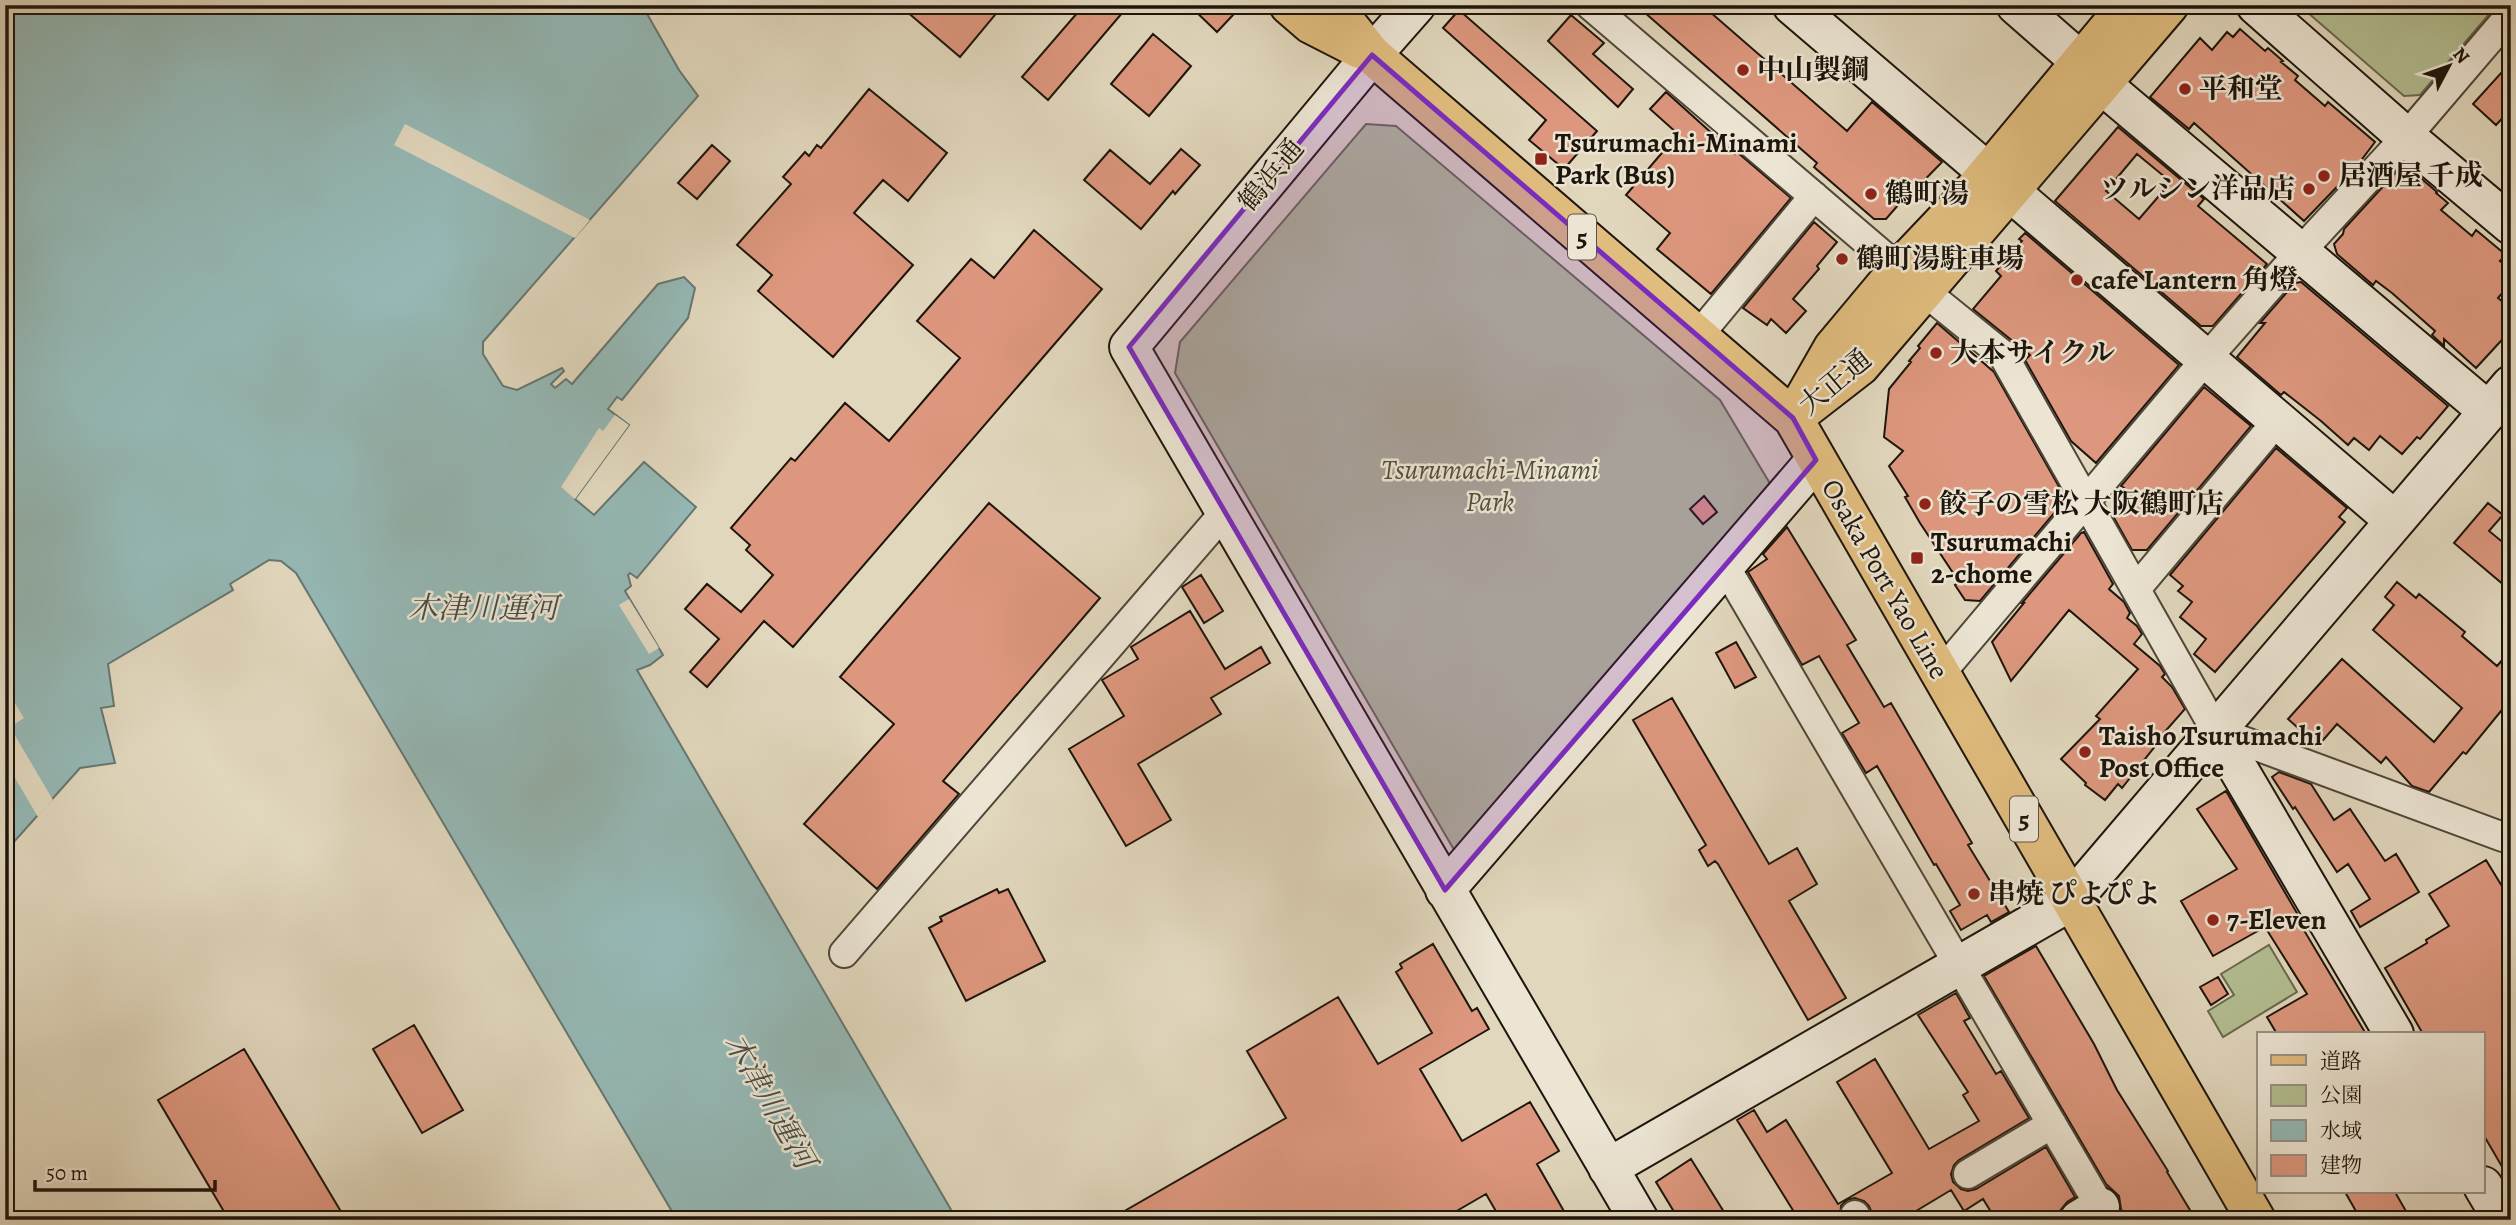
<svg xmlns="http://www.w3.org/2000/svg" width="2516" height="1225" viewBox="0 0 2516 1225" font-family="Alegreya,'Noto Serif JP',serif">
<rect width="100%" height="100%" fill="#e1d7bd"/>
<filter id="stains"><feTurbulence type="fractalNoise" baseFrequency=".00286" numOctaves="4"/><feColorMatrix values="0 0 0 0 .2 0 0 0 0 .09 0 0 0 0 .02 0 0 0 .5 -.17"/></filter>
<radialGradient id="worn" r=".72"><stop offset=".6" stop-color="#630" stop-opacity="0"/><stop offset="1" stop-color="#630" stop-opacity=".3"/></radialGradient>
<path fill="#b3be91" stroke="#686a4e" stroke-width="2" d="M2299,5h198l-77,90 -16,1z
M1366,124l30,2 324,274 52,87 -306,362 -13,-1 -278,-475 5,-31z
M2269,945l28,47 -74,45 -15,-26 26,-16 -13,-21z"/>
<path fill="#95b8b5" stroke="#657771" stroke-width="2" d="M5,5h637l37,65 19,26 -215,246v12l20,32 14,4 45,-22 2,3 -13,13 4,4 11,-9 6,5 86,-100 26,-7 11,11 -7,30 -66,82 -5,-3 -9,12 21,16 -54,74 19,16 50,-53 52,45 -59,71 -7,-5 -2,2 3,11 -6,5 38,64 -13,10 -13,5 320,550h-280l-381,-647 -15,-12 -12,-1 -39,24 3,6 -125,74 6,42 -13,2 14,55 -35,5 -75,84z"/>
<path fill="#e1d7bd" d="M405,124l185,96 -15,18 -181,-93z
M615,415l14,10 -54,74 -14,-12 38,-59 4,3z
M629,599l30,49 -10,6 -30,-49z
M5,687l19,31 -14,9 43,73 -15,17 -33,-56z"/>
<path fill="#dd977e" stroke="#1d150b" stroke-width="2" fill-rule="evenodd" d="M899,5h84l12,10 -35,42z
M1084,5h45l-81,95 -26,-23z
M1189,5h34l10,10 -16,17z
M1636,5h66l145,126 25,-29 70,60 -34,35 -2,-1 -20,23h-12l-60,-52 3,-4z
M1459,10l138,121 -33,38 -35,-29 17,-20 -103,-92z
M1571,15l33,28 -11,11 40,35 -15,18 -70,-66z
M2240,29l25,22 3,-3 15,13 -2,1 17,14 -3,4 30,26 3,-4 47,40 -19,25 -52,54 -110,-98 -5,6 -39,-32 50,-59 12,12 15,-18 6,5z
M1153,34l38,32 -42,50 -38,-32z
M2511,62v47l-15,16 -23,-21z
M869,89l78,64 -39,48 -25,-21 -29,33 59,52 -80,92 -75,-66 14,-16 -35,-30 54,-61 -8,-7 22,-25 4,4 8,-11 4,3z
M1666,92l69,62 2,-2 54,46 -80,96 -54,-45 13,-16 -44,-38 52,-61 -28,-25z
M2118,127l86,72 -6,7 69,58 -54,62h-12l-146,-125zM2137,154l34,28 -32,37 -33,-28z
M712,145l18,16 -33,38 -19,-16z
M1181,149l19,16 -25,29 -2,-3 -32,38 -57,-49 26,-30 40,34z
M2400,168l10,1 27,23 -1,1 12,10 -7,7 31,26 4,-6 30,25 -6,6 11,9v13l-13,15 13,11v21l-35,38 -32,-29v7l-12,-11 3,-4 -43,-38 -16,-12 -3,4 -36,-31 -3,-10 9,-10 1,-5z
M1814,222l23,20 -20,24 2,3 -26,30 13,12 -20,22 -15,-14 -4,6 -24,-17z
M1034,230l68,59 -309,358 -29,-26 -57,66 -17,-15 29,-33 -34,-30 22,-25 34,28 32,-37 -27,-25 4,-5 -19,-17 60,-70 4,3 50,-58 44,38 71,-83 -43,-37 54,-62 23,19z
M2025,233l154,132 -83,98 -25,-22 -46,-81 5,-5 -57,-46 28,-33 -5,-5 26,-30 -3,-2z
M2301,282l147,124 -28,33 -3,-2 -15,17 -22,-18 -11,14 -15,-12 -6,7 -27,-24 -37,-29 -3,3 -44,-38 28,-34h-5l35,-40z
M1937,323l57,49 72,127 -86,102 -15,-1 -10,-15 4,-3 -39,-59 -15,-26 3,-1 -19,-30 14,-15 -19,-14 5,-48 22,-27 -2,-1 11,-13 -2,-2z
M2204,387l47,39 -104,124h-15l-18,-32 -1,-17 11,-13 -3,-2z
M2276,448l71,60 -8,9 6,5 -130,150 -21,-18 12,-15 -26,-22 12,-15 -14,-11 5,-5 -13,-11z
M1704,496l13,16 -14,12 -13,-15z
M989,503l111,95 -157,183 16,13 -82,95 -73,-65 90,-100 -54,-47z
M2488,503l15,12 -14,16 22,18v42l-57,-48z
M1787,527l69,113 -9,5 37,62 7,-4 81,140 -4,2 41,67 -18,10 -4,-7 -26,15 -11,-19 10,-6 -24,-41 -2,1 -57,-99 -11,7 -24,-40 17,-10 -40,-67 -17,9 -54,-93 19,-13 -4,-5z
M2084,532l29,52 -4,5 15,13 6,11 -3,5 10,8 5,8 -8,10 26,22 5,8 -3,3 10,10 13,22 -31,35 2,1 -34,43 -4,-4 -13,16 -20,-15 1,-2 -25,-24 39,-40 -4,-3 42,-47 -69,-59 -58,71 -19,-39 32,-39h-2l59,-70z
M1201,575l22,36 -19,12 -22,-36z
M2397,582l19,16 3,-4 46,38 -3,4 35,30 14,-16v70l-10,-9 -35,43 -3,-2 -34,40 -17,-6 -26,-29 -5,6 -44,-39 -19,22 -30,-27 54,-60 92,83 28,-34 -89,-78 21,-25 -9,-8z
M1190,611l35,58 36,-22 9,16 -59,35 10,16 -83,50 33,56 -45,26 -57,-97 55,-33 -22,-36 36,-21 -7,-12z
M1736,642l20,35 -21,11 -19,-35z
M1672,698l97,166 28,-16 20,36 -28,17 57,97 -38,22 -90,-156 -3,-3 -7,5 -9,-16 7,-5 -73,-125z
M2279,772l32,12 23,36 16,-11 35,52 11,-7 23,38 -59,35 -9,-16 19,-12 -22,-35 -11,8 -42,-65 -2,2 -21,-32z
M2226,791l75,129 -2,2 67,112h-89l-10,-17 40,-23 -42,-67 -52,29 -32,-55 56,-32 -40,-60z
M2486,860l25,41v281l-28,-48v-100h-60l-38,-66 42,-25 -1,-3 23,-14 -20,-32z
M997,889l2,4 9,-4 37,72 -79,40 -37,-73 13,-7 -2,-4z
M1433,944l39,67 5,-3 12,21 -69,40 42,72 68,-39 29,49 -22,13 32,56h-68l-15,-26 -45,26h-332l177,-102 -39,-67 91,-54 40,67 54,-31 -36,-61 6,-4 -2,-4z
M2036,946l58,98 23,46 51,81 -1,1 29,48h-69l-6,-11 -2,-13 -13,-12 -122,-208z
M2218,977l10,17 -17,11 -11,-18z
M1956,993l14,25 -6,3 32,53 5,-3 28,47 -70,42 -5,5 -3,9 2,8 8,7 7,2 8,-2 70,-42 29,50 -8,5 -8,10 -13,8h-50l-13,-21 -19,12 -13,-21 -50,30h-26l-6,-14 -5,-5 -9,-3 -8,2 -6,6 -1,14h-41l-62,-100 17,-10 13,22 19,-12 52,84 54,-31 -55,-91 38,-23 54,90 50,-28 -16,-26 5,-3 -50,-77z
M414,1025l49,85 -41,23 -49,-84z
M244,1049l102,171h-117l-71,-120z
M1691,1159l38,61h-50l-23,-38z
M2345,1192h50l16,28h-50z"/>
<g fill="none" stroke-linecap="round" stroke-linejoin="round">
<g stroke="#4e4638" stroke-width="32">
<path id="street" d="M1590,5l309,264
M1924,291l79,64 213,376 287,106
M1698,336l116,-140
M1725,566l383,654
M2136,589l142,-169
M1940,674l266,-315 95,-108 105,-114 105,-123
M844,953l380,-440
M1968,1174l84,-50
M1855,1215l3,5"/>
</g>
<g stroke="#1d150b" stroke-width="42">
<path id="secondary" d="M1416,5l-44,50 -243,292 510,873
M1792,5l602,515
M2016,5l64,56
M2256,5l150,132 105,88
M2100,83l388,328
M2216,731l178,303
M1445,890l371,-430
M1608,1168l463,-267 440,-516
M2483,1186l20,34
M2079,1220l21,-13"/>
</g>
<g stroke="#1d150b" stroke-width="42">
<path id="primary" d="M1289,5l22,19 49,25
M1332,5l40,50 421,363 463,802
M1801,404l32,-56 66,-79 75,-79 154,-185
M1793,418l67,-52 309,-361"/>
</g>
<use href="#street" stroke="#ece5d4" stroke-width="28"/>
<use href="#secondary" stroke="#ece5d4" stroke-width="38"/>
<use href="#primary" stroke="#e0bc7e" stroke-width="38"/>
</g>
<path fill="#7b2cbf" fill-opacity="0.2" stroke="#7b2cbf" stroke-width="5" stroke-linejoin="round" d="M1372,55l421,363 23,42 -371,430 -316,-543z"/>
<g fill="#8f2418" stroke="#ece5d4" stroke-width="2.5">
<circle cx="1743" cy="70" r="7"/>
<circle cx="2185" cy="89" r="7"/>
<rect x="1534" y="152" width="14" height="14" rx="3.5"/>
<circle cx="2324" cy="176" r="7"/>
<circle cx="2309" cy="189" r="7"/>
<circle cx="1871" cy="194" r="7"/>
<circle cx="1842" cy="259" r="7"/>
<circle cx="2077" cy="280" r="7"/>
<circle cx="1936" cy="353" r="7"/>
<circle cx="1925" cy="504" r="7"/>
<rect x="1910" y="551" width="14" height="14" rx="3.5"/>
<circle cx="2085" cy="752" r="7"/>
<circle cx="1974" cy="894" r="7"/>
<circle cx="2213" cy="920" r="7"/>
</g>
<g text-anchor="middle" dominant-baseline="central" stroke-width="5" stroke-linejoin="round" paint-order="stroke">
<g fill="#ece5d4" stroke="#5b5347" stroke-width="2">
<rect x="1568" y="214.5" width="28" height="45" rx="5"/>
<rect x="2010" y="796.5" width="28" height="45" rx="5"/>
</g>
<g font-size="26" font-weight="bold" fill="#1d150b">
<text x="1582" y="237">5</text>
<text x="2024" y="819">5</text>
</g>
<g font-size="28" font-weight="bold" fill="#1d150b" stroke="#ece5d4" text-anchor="start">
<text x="1757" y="70">中山製鋼</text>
<text x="2199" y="89">平和堂</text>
<text x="1555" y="143">Tsurumachi-Minami<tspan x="1555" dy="32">Park (Bus)</tspan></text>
<text x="2338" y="176">居酒屋 千成</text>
<text x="2295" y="189" text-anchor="end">ツルシン洋品店</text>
<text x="1885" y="194">鶴町湯</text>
<text x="1856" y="259">鶴町湯駐車場</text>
<text x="2091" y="280">cafe Lantern 角燈</text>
<text x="1950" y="353">大本サイクル</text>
<text x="1939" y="504">餃子の雪松 大阪鶴町店</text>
<text x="1931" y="542">Tsurumachi<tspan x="1931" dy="32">2-chome</tspan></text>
<text x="2099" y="736">Taisho Tsurumachi<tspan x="2099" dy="32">Post Office</tspan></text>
<text x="1988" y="894">串焼 ぴよぴよ</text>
<text x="2227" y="920">7-Eleven</text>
</g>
<g font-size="28" fill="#1d150b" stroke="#ece5d4">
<text transform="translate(1271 175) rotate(-50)">鶴浜通</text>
<text transform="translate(1835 382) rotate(-40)">大正通</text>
<text transform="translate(1885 579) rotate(60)">Osaka Port Yao Line</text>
</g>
<g font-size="28" font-style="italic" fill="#52503a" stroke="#ece5d4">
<text x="1490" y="470">Tsurumachi-Minami<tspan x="1490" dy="32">Park</tspan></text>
</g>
<g font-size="30" font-style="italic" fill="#474e46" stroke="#ece5d4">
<text x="483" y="608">木津川運河</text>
<text transform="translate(770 1101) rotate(60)">木津川運河</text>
</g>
</g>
<rect width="2516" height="1225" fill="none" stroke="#e1d7bd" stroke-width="28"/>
<rect x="7" y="7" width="2502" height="1211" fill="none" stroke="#1d150b" stroke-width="3.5"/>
<rect x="14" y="14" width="2488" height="1197" fill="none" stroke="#1d150b" stroke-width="2"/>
<rect x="2257" y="1032" width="228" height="161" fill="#ece5d4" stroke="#999284" stroke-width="2"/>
<rect x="2271" y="1055" width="35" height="10" fill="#e0bc7e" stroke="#999284" stroke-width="2"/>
<text x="2320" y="1068" font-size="21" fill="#1d150b">道路</text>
<rect x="2271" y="1085" width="35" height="21" fill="#b3be91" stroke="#999284" stroke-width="2"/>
<text x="2320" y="1102" font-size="21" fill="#1d150b">公園</text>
<rect x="2271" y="1120" width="35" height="21" fill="#95b8b5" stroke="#999284" stroke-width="2"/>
<text x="2320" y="1138" font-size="21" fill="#1d150b">水域</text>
<rect x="2271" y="1155" width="35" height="21" fill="#dd977e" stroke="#999284" stroke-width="2"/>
<text x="2320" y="1172" font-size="21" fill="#1d150b">建物</text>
<g transform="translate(2449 66) rotate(49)" stroke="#ece5d4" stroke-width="5" paint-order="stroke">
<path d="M0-5L12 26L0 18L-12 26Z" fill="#1d150b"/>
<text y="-10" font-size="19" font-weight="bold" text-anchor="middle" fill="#1d150b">N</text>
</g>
<path d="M35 1180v10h180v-10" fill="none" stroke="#1d150b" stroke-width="3.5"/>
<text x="46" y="1180" font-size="21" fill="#1d150b" stroke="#ece5d4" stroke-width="5" paint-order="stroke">50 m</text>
<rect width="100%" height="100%" filter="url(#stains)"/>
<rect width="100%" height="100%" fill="url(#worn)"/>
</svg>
